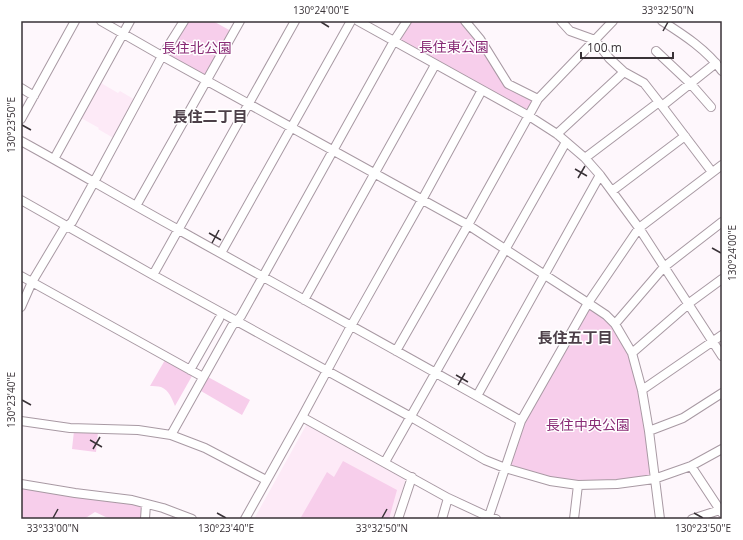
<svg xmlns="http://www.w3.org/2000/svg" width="743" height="540" viewBox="0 0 743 540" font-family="'Open Sans','Noto Sans JP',sans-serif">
<rect width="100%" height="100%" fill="#fef7fc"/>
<path fill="#fdeaf7" d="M101,83l17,10 2,-2 17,10 -22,38 -17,-10 1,-1 -18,-10z
M308,422l98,56 -13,41h-139z"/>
<path fill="#f7ceeb" d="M187,21h26l18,10 -25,43 -3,1 -33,-19 -1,-3z
M407,21h58l43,63 30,15 -9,17 -135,-75z
M588,303l18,12 26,38 24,125 -78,7 -73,-17 16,-47z
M165,360l27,16 -17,30c-3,-7 -6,-16 -14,-19 -3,-1 -8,-1 -11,-1z
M208,377l42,23 -8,15 -41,-24z
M74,431l24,1 -2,20 -24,-3z
M343,461l54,29 -8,29h-89l27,-47 7,5z
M21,484l125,20 -1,15h-35l-15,-7 -11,7h-63z"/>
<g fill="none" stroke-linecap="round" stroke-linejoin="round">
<g stroke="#a899a3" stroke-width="10">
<path id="minor" d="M101,21l61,35 306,169 120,78 18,12 9,9 17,29 10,37 7,41 11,88
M358,21l171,95 28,18 28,24 15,17 39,53 83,128
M465,21l15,18 28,45 30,15 75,-78
M561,21l9,10 25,9 14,18 15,14 20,11 18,23 50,66
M662,21c22,14 45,29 60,50
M656,51l34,32 21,24
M21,88l13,8
M662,106l54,-43
M21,119l54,-98
M557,134l67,-62
M21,141c53,29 105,60 158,89 114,64 228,126 342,191
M585,158l74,-56
M54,159l76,-138
M612,191l73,-55
M21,200l132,75 258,142 74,43 20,8 45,13 28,4 39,-1 37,-5 37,-13 31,-17
M136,206l104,-185
M221,253l130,-232
M153,275l142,-254
M21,276l182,101
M304,300l131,-235
M21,307l11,-25 31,-52 9,-8 22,-40 68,-126 22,-35
M615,324l49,-57 58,-45
M396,351l72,-126 70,-126
M632,353l60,-52 30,-22
M190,370l29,-51
M642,390l80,-55
M477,396l123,-221
M302,417l146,81
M21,421l49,7 68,2 33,5 61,-109 9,-10 153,-275 13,-20
M649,431l34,-13 39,-25
M171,435l34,13 61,32
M385,462l181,-320
M691,466l31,47
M21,484l54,9 57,7 31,8 29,11
M145,519l1,-15
M245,519l57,-102 49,-91 71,-126 60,-110
M398,519l14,-42
M442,519l6,-21 41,19 7,2
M488,519l33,-98 67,-118 51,-75 83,-63
M574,519l4,-34
M692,519l28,-9"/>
</g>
<use href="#minor" stroke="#fff" stroke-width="8"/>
</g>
<path fill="none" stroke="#393237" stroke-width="1.5" d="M321,22l8,5M663,31l5,-9M22,125l9,5M575,169l12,7M578,178l7,-12M209,233l12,7M212,243l7,-13M712,248l9,5M456,375l12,7M458,385l7,-12M22,400l9,5M90,440l12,7M93,449l7,-12M217,513l9,5M694,513l9,5M53,518l5,-9M382,518l5,-9"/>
<g text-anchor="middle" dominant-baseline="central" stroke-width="3" stroke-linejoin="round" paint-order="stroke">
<g font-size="14" fill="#892c76" stroke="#fff">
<text x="454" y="46">長住東公園</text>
<text x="197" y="47">長住北公園</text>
<text x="588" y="424">長住中央公園</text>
</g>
<g font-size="15" font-weight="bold" fill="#4c3f48" stroke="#fff">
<text x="210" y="116">長住二丁目</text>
<text x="575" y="337">長住五丁目</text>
</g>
</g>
<rect width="743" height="540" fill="none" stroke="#ffffff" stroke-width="44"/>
<path d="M581 52v6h92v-6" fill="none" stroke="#393237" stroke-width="2"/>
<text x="587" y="52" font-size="12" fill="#393237" stroke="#ffffff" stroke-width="3" paint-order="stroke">100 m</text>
<rect x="22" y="22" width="699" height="496" fill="none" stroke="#393237" stroke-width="1.5"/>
<g font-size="10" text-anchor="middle" fill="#393237">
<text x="321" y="14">130°24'00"E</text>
<text x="668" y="14">33°32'50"N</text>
<text transform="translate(11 125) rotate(-90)" y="4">130°23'50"E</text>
<text transform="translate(732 253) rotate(-90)" y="4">130°24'00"E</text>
<text transform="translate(11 400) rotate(-90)" y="4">130°23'40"E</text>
<text x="53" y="532">33°33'00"N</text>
<text x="226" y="532">130°23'40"E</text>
<text x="382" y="532">33°32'50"N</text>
<text x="703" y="532">130°23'50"E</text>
</g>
</svg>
